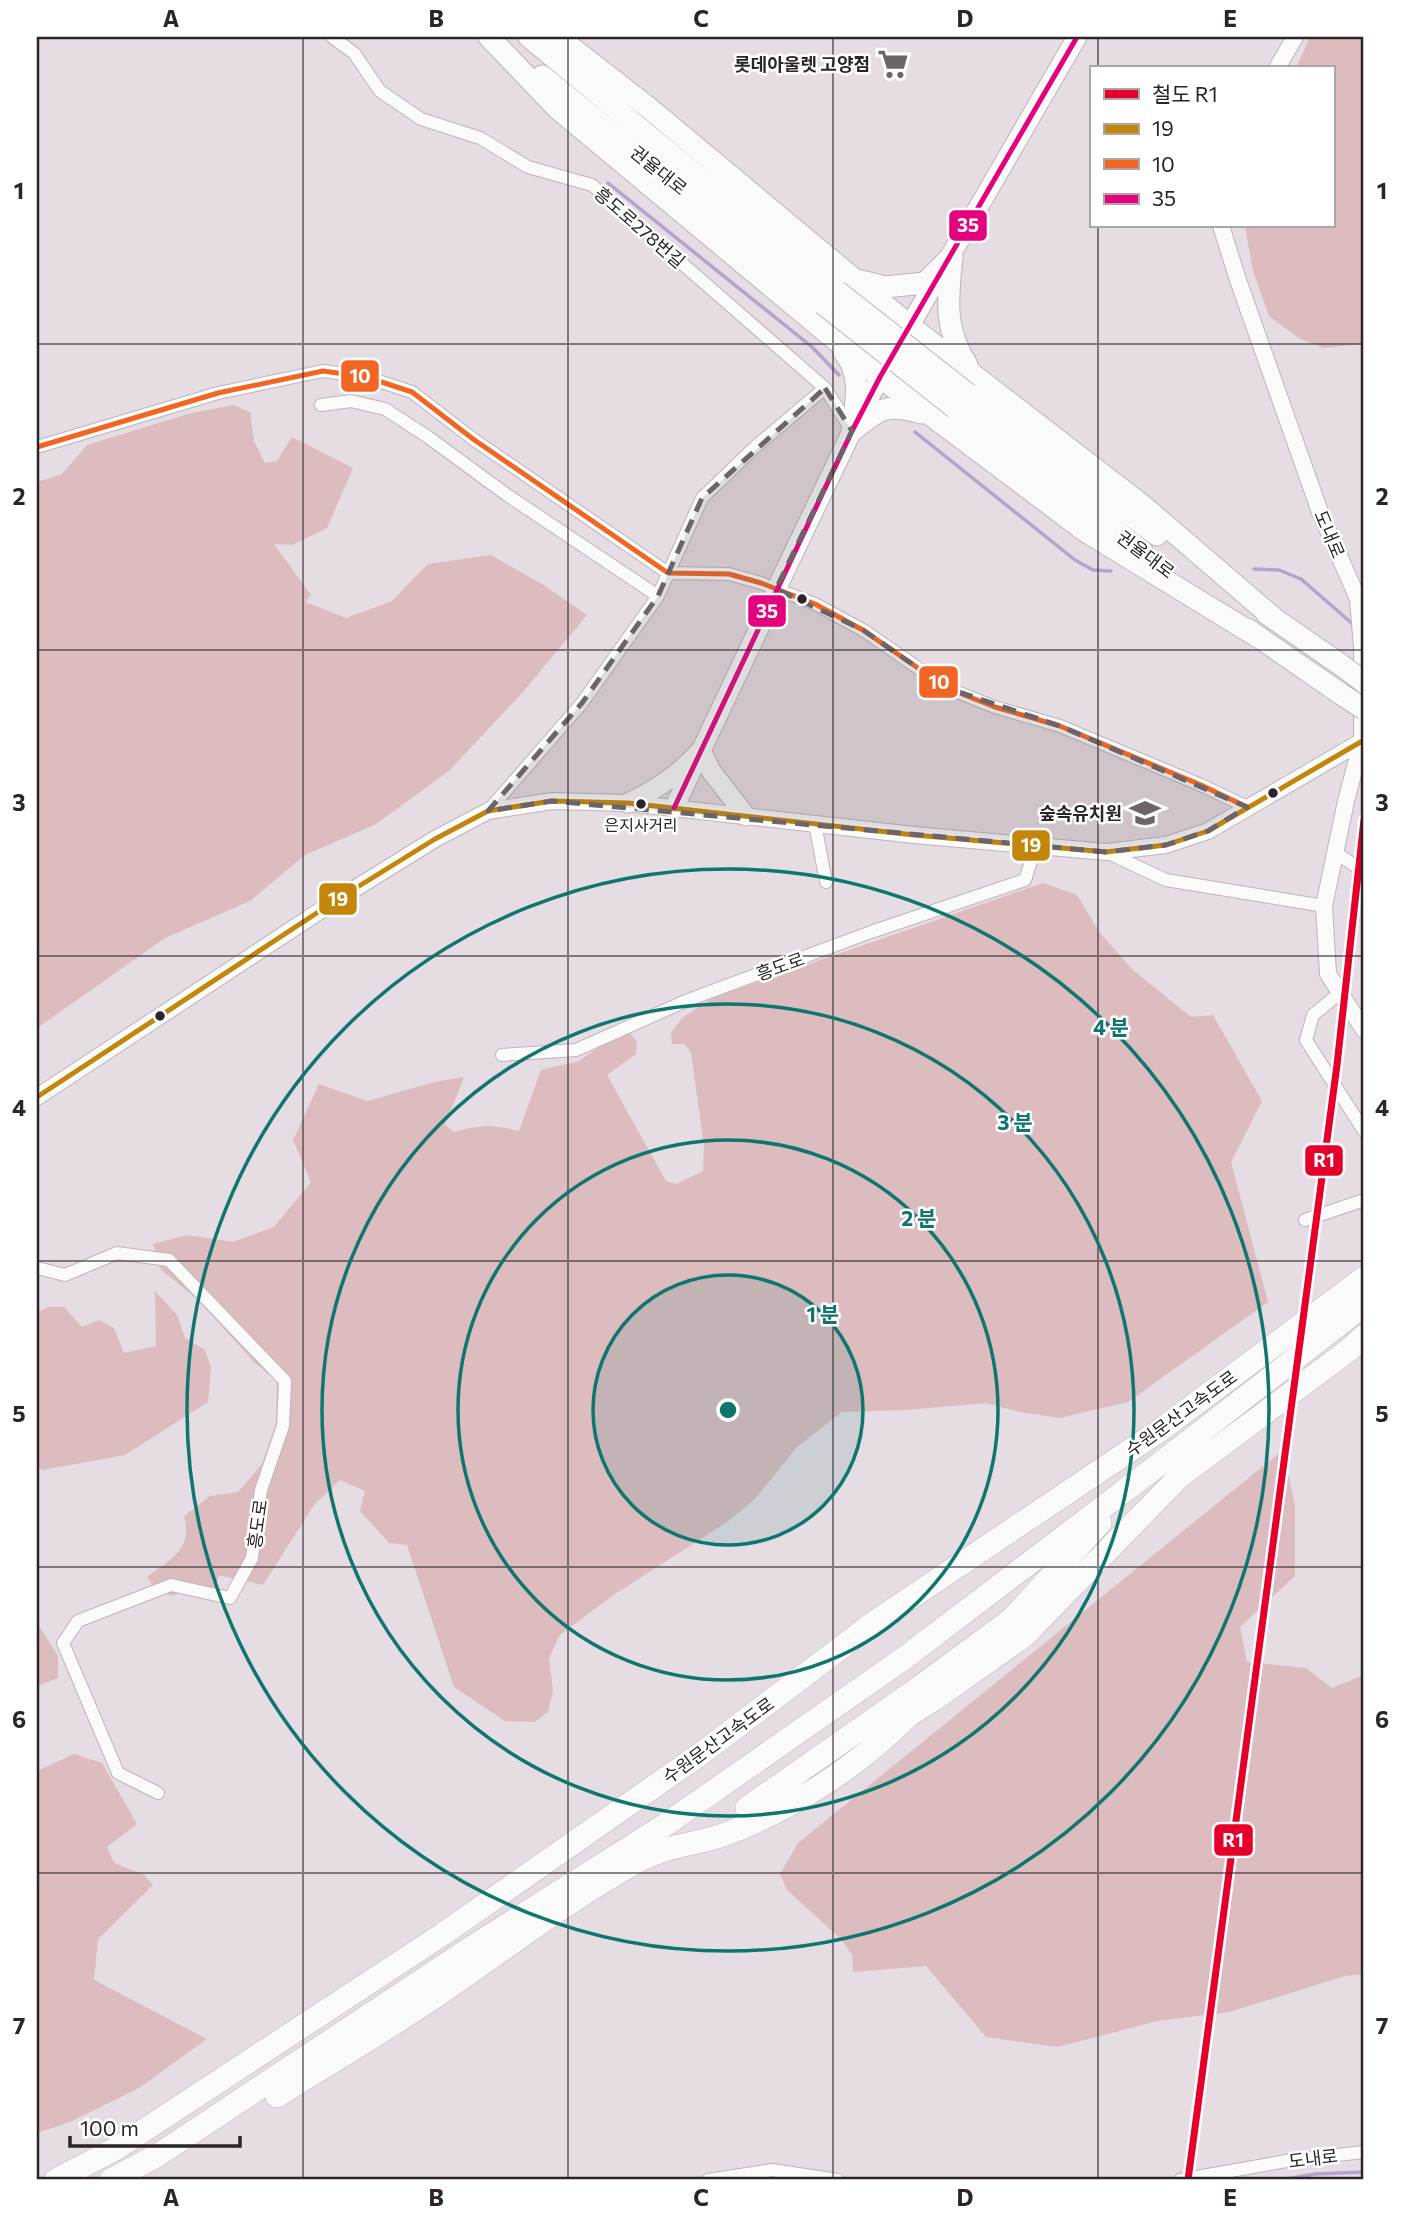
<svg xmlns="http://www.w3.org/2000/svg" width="1401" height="2217" viewBox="0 0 1401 2217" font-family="Commissioner,'Noto Sans KR',sans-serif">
<rect width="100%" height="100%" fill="#e6dce3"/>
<path fill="#dcbcbf" d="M1310,37h54v308l-3,-1 -37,4 -24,-9 -31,-23 -16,-45 -8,-45h88v-158h-37z
M233,405l17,7 4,29 11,22 12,-2 15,-24 61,31 -26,60 -35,17 -18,-1 37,51 -6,7 41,16 46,-17 36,-37 63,-9 54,31 42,29 -65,78 -72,77 -74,54 -71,31 -55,46 -85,37 -128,90v-546l25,-8 25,-29 101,-31z
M1043,883l34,12 23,38 33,37 58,47 22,-2 49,86 -31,61 37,140 -140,100 -68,16 -40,-6 -34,-9 -79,7 -65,2 -45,35 -42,52 -28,23 -115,74 -52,39 -11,23 4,33 -5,21 -13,10 -30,-1 -51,-34 -47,-142 -18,-2 -29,-32 5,-20 -25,-11 -26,25 -51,80 -44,-10 -3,11 -10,6 -16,-6 -17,10 -18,-7 -8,-12c24,-19 46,-27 37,-61l26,-20 28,-4 24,-28 14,-40 1,-43 -23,-19 -58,-64 -36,-29 -7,-25 34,-9 46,7 41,-15 37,-45 -18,-42 26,-56 48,17 68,-19 29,-5 -19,48 9,7c25,-7 39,-8 65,-1l22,-61 38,-9 40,-28 10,-1 8,10 -1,12 -29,21 59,106 10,3 27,-13 1,-25 -13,-93 -6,-9h-13l-1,-11 11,-15 32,-21z
M155,1291l22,24 8,23 20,12 6,18 -3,34 -83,53 -82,15 -6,-2v-156l12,-5h15l18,20 17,-7 15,8 10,25 32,-7z
M1283,1450l12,56v70l-55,51 7,35 59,6 26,20 32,-13v299l-19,2 -116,36 -72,9 -99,26 -72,-10 -60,-71 -73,6 -1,-17 -11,-16 -54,-49 -7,-16 18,-31z
M37,1623l21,33v22l-21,8z
M74,1754l28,9 35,61 -30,23 7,16 30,12 9,10 -55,54 -4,41 113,59 -68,49 -69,34 -33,11v-362z"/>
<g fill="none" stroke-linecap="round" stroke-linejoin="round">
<path stroke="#b4a3cc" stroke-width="3.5" d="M608,183l204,164 27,28
M915,432l160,128 18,10 18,1
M1254,569l25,1 22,9 54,47
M1281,2180l34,-6 49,-2"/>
<g stroke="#bdb5ba" stroke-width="14">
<path id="minor" d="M332,37l22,16 26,38 41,28 59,19 48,29 64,18 233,203 27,43
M321,405l30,-4 34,8 43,28 79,58 151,101
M37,447l181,-54 105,-22 43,6 46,15 61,47 195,134 61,1 32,9 54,21 48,26 84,58 48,19 65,19 141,59 46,22
M488,811l94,-108 76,-107 44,-98 53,-51 70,-59
M815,824l11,58
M1106,852l60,28 158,26
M1335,852l29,20
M1340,993l-27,22 -7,25 58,91
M502,1055l74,-5 112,-50 183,-68 154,-52 11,-34
M1305,1220l59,-20
M37,1268l28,7 52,-22 52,7 116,121 -2,45 -22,64 -9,68 -22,40 -59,-13 -93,36 -15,22 55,130 40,20
M708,2180l64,-10 66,10
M1180,2180l112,-20 72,-8"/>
</g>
<g stroke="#bdb5ba" stroke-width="18">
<path id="tertiary" d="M1277,68l18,-31
M1221,226l17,54 82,232 38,87 4,48v94l-16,60 -22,105 4,68 36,56
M37,1097l298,-196 100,-62 53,-28 64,-10 76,2 286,32 192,17 60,-7 42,-14 156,-91"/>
</g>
<g stroke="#bdb5ba" stroke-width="21">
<path id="primary" d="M782,577l70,-146 28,-54 197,-340
M628,803c29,-14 52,-29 73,-53l10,21 35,45
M674,808l85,-180"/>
</g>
<g stroke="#bdb5ba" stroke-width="23">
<path id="trunk" d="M489,37l69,72 322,268 205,154 173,106
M529,37l308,254
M558,37l91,71 261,218 232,179 134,115
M542,76l281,228
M952,256c-4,43 -9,71 15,109
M861,281l24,6 40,-4 27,-27
M844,352c19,25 12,50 8,79
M968,394l58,45 131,96
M955,408l187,143
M852,431c29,-23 33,-28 70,-18
M1266,613l75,52
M1247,629l94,65"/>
</g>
<g stroke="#bdb5ba" stroke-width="24">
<path id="motorway" d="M897,1720l12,-5 24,-15 91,-64 155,-159 170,-127 15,-14
M747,1808l173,-121 92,-68 88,-96
M277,2096c54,-34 109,-66 162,-102 66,-45 132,-96 203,-135 25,-13 54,-15 81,-24 68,-25 134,-68 186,-120
M56,2180l61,-32 326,-214 259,-181 174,-132 283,-190 205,-153
M111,2180l47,-25 311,-206 196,-124 238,-166 254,-193 207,-161"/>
</g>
<use href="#minor" stroke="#fbfafb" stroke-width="12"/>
<use href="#tertiary" stroke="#fbfafb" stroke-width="16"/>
<use href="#primary" stroke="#fbfafb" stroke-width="19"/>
<use href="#trunk" stroke="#fbfafb" stroke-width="21"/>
<use href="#motorway" stroke="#fbfafb" stroke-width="23"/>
<g stroke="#bdb5ba" stroke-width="21" stroke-linecap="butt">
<path id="primary-bridge" d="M759,628l23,-51"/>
</g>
<g stroke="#bdb5ba" stroke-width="23" stroke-linecap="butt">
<path id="trunk-bridge" d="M837,291l131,103
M823,304l132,104
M1341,665l23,17
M1341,694l23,15"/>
</g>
<use href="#primary-bridge" stroke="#fbfafb" stroke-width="19"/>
<use href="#trunk-bridge" stroke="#fbfafb" stroke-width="21"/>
<g stroke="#fff" stroke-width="10">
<path id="bus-1" d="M37,1097l298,-196 100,-62 53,-28 64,-10 76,2 286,32 192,17 60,-7 42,-14 156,-91"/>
</g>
<g stroke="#fff" stroke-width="10">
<path id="bus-2" d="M37,447l181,-54 105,-22 43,6 46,15 61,47 195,134 61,1 32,9 54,21 48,26 84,58 48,19 65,19 141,59 46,22"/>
</g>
<g stroke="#fff" stroke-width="10">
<path id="bus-3" d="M674,808l178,-377 28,-54 197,-340"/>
</g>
<use href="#bus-1" stroke="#c4860a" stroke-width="5"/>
<use href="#bus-2" stroke="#f26522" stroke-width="5"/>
<use href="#bus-3" stroke="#e5007d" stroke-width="5"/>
<g stroke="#fff" stroke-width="12">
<path id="rail-1" d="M1188,2180l149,-1115 27,-245"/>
</g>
<use href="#rail-1" stroke="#e4002b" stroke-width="7"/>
</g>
<path fill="#6c6469" fill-opacity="0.2" stroke="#6c6469" stroke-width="5" stroke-dasharray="14 9" stroke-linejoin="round" d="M825,388l27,43 -76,158 87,41 84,58 113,38 187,81 -39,24 -42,14 -60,7 -554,-51 -64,10 94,-108 76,-107 44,-98z"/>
<path fill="none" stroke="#2b2428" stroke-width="2" stroke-opacity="0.55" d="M303,37v2143M568,37v2143M833,37v2143M1098,37v31M1098,226v1954M37,344h1327M37,650h1327M37,956h1327M37,1261h1327M37,1567h1327M37,1873h1327"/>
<circle cx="728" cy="1410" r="135" fill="#0f766e" fill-opacity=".12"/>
<g fill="none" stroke="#0f766e" stroke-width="3.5">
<circle cx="728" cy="1410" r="135"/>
<circle cx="728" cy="1410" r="270"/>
<circle cx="728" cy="1410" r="406"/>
<circle cx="728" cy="1410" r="541"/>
</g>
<defs>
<g id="supermarket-bare" transform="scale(2.415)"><path d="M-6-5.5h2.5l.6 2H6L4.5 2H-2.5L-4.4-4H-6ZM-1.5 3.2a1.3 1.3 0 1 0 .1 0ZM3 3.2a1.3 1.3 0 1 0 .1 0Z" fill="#6c6469" stroke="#fff" stroke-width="2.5" paint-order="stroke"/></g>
<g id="school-bare" transform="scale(2.415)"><path d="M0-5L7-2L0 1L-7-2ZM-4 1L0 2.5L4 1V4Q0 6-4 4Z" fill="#6c6469" stroke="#fff" stroke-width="2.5" paint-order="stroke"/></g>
</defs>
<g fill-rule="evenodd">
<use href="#supermarket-bare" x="893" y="64"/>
<use href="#school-bare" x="1145" y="813"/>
</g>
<g fill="#2b2428" stroke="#fff" stroke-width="2.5">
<circle cx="802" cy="599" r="6"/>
<circle cx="1273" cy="793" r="6"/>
<circle cx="641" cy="804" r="6"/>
<circle cx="160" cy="1016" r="6"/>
</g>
<g text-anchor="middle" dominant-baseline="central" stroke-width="5" stroke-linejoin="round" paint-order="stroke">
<g font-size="16" fill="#2b2428" stroke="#fff">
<text x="641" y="824">은지사거리</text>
</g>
<g font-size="18" font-weight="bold" fill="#2b2428" stroke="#fff" text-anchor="end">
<text x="870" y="64">롯데아울렛 고양점</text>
<text x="1122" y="813">숲속유치원</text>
</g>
<g font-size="18" fill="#2b2428" stroke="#fff">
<text transform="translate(659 170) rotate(39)">권율대로</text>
<text transform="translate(640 227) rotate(41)">흥도로278번길</text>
<text transform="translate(1330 534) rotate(67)">도내로</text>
<text transform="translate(1146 554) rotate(37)">권율대로</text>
<text transform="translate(780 966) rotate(-20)">흥도로</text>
<text transform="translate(1181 1413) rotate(-36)">수원문산고속도로</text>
<text transform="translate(257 1524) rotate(-82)">흥도로</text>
<text transform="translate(718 1740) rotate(-36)">수원문산고속도로</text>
<text transform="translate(1313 2158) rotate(-7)">도내로</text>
</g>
</g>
<circle cx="728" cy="1410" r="10" fill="#0f766e" stroke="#fff" stroke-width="3.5"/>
<g font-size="21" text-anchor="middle" font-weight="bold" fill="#0f766e" stroke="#fff" stroke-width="5" stroke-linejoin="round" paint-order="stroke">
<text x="1111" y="1035">4 분</text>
<text x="1015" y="1130">3 분</text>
<text x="919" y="1226">2 분</text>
<text x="823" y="1322">1 분</text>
</g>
<g stroke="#fff" stroke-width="2.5">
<rect x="948" y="209" width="40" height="33" rx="7" fill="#e5007d"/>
<rect x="340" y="359" width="40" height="34" rx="7" fill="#f26522"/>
<rect x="747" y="594" width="40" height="34" rx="7" fill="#e5007d"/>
<rect x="918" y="665" width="41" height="34" rx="7" fill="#f26522"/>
<rect x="1011" y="829" width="40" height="33" rx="7" fill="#c4860a"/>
<rect x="318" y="882" width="40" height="34" rx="7" fill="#c4860a"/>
<rect x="1304" y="1144" width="40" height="33" rx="7" fill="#e4002b"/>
<rect x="1213" y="1823" width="41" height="34" rx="7" fill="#e4002b"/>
</g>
<g font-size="19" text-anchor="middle" font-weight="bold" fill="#fff">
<text x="968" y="232">35</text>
<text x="360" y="383">10</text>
<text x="767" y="618">35</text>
<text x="939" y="689">10</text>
<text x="1031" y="852">19</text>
<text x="338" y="906">19</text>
<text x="1324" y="1167">R1</text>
<text x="1233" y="1847">R1</text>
</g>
<rect width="1401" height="2217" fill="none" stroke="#ffffff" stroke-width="77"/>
<rect x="1090" y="66" width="245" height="161" fill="#ffffff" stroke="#aaa7a9" stroke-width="2"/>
<rect x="1104" y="89" width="35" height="10" fill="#e4002b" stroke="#aaa7a9" stroke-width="2"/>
<text x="1152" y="102" font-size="21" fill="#2b2428">철도 R1</text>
<rect x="1104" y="124" width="35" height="10" fill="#c4860a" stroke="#aaa7a9" stroke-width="2"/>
<text x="1152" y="136" font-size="21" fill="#2b2428">19</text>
<rect x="1104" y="159" width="35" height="10" fill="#f26522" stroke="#aaa7a9" stroke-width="2"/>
<text x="1152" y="172" font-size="21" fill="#2b2428">10</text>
<rect x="1104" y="194" width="35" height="10" fill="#e5007d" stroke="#aaa7a9" stroke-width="2"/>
<text x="1152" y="206" font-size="21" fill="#2b2428">35</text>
<path d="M70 2136v10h170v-10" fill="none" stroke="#2b2428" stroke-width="3.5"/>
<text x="80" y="2136" font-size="21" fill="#2b2428" stroke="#ffffff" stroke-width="5" paint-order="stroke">100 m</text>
<rect x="38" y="38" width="1324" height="2140" fill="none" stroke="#2b2428" stroke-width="2.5"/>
<g font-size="23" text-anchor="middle" font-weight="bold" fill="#2b2428">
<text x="171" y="27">A</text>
<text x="436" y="27">B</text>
<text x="701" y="27">C</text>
<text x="965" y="27">D</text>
<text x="1230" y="27">E</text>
<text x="19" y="199">1</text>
<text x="1382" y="199">1</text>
<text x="19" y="505">2</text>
<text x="1382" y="505">2</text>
<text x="19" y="811">3</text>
<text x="1382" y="811">3</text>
<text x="19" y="1116">4</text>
<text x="1382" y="1116">4</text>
<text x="19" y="1422">5</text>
<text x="1382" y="1422">5</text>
<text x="19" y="1728">6</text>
<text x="1382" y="1728">6</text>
<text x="19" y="2034">7</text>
<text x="1382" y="2034">7</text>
<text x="171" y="2206">A</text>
<text x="436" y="2206">B</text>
<text x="701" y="2206">C</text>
<text x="965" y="2206">D</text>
<text x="1230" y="2206">E</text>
</g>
</svg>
